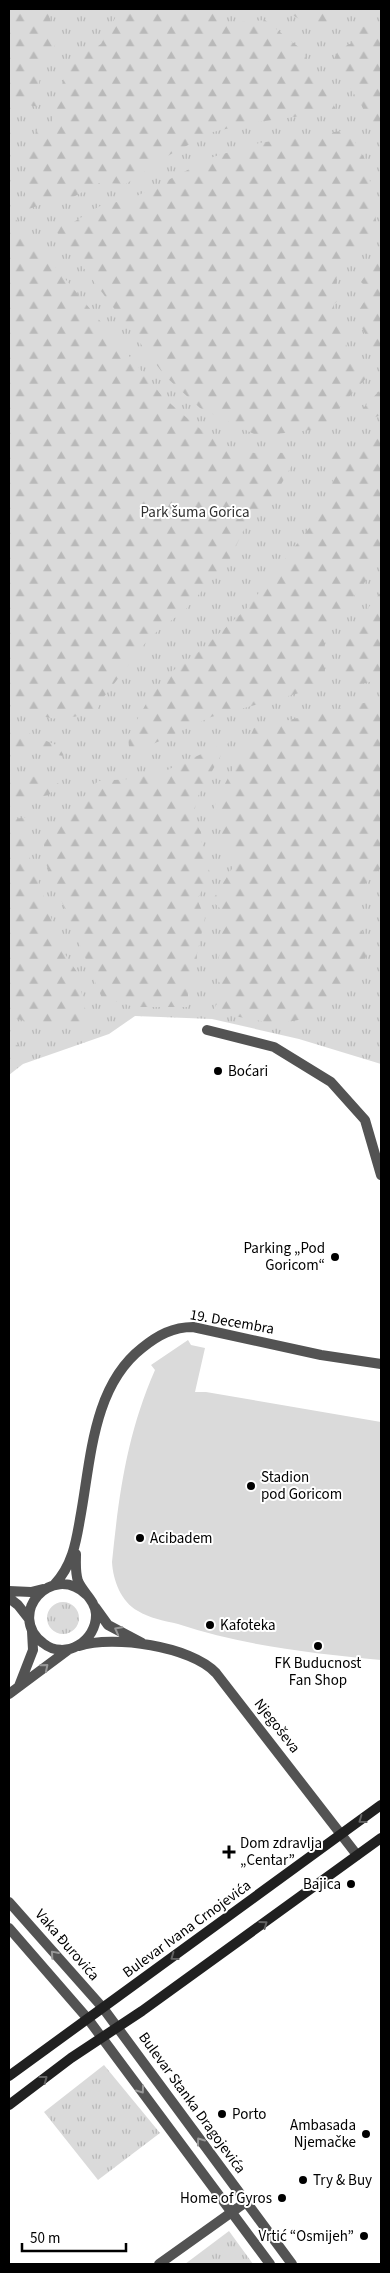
<svg xmlns="http://www.w3.org/2000/svg" width="390" height="2273" viewBox="0 0 390 2273" font-family="'Source Sans 3',sans-serif">
<defs>
<pattern id="grass-tufts" width="24" height="20" patternUnits="userSpaceOnUse" patternTransform="scale(1.25)"><rect width="24" height="20" fill="#dadada"/><path d="M3 7l-1-3M5 7V3M7 7l1-3M15 17l-1-3M17 17v-4M19 17l1-3" fill="none" stroke="#b9b9b9"/></pattern>
<pattern id="forest-firs" width="22" height="20" patternUnits="userSpaceOnUse" patternTransform="scale(1.25)"><rect width="22" height="20" fill="#dadada"/><path d="M5 1l3.5 6h-7zM16 11l3.5 6h-7z" fill="#b9b9b9"/></pattern>
</defs>
<rect width="100%" height="100%" fill="#fff"/>
<path fill="url(#grass-tufts)" d="M9,9h372v1055l-82,-25 -87,-20 -77,-3 -26,18 -86,30 -14,11z
M47 1618a16 16 0 1 1 32 0a16 16 0 1 1-32 0Z
M104,2065l56,68 -62,47 -54,-68z
M229,2231l24,33h-68z"/>
<path fill="url(#forest-firs)" d="M9,9h38l10,33c-16,27 -20,34 -18,65l-16,-3 -10,16 -4,28z
M120,9h89l21,14 35,-3 36,29 36,62 -86,12 -38,9 -42,22 -45,30 -27,-1 -33,18 -13,-1 -24,9 -5,-20 6,-40 7,-19 15,-7 13,-49 13,-17 23,-13z
M283,9h59l-4,12 -18,11z
M381,24v112l-48,-75 6,-12 13,-6 9,-16z
M348,130l19,33 11,70 -41,41 -1,10 9,10 -12,11 16,48 20,22 -49,54 -62,7 -58,-28 -35,-32 -113,-150 20,-3 28,-17 33,-8 80,-41 46,-14z
M9,211l154,186c22,19 54,51 84,55 18,3 33,-2 50,4l-28,50 -25,23 -14,30 -44,50 -36,28 -47,61 -7,14c-44,10 -51,12 -86,-19z
M381,260v96l-5,-3 -21,-37 11,-17 -1,-13 -4,-4 8,-12z
M381,389v26l-16,6h-11l11,-15z
M381,435v112l-9,26 -32,41 -16,25 1,47 -114,31 -73,34 -9,-4 -1,-11 23,-41 16,-20 34,-25 46,-42 67,-86 16,-25 4,-24 -6,-22 38,-6z
M381,592v87l-38,10 3,-47 18,-29z
M381,699v169l-18,18 -7,33 9,19 3,14 -16,34 -38,31 -37,7 -65,-12 14,-23 -9,-9 8,-12 -7,-7 4,-18 -3,-5 7,-12 -4,-16 -10,-9 23,-37 -14,-26 3,-14 -11,-14c11,-29 29,-54 41,-82z
M9,720l23,15 34,14 -3,7 -54,-10z
M229,741l-32,57 -4,21 8,13 2,23 8,20 -14,24 8,19 -8,36 -1,21 -8,17v15h-54l-19,-6 -11,2 -60,-144v-16l9,-12 45,-50 32,-2 33,-7z
M9,775l35,2 15,7 -10,11 -35,7 -5,6z
M32,816l-6,31 37,104 14,21 12,54h-44l-36,-9v-187l7,-11z
M9,1042l18,7 -18,13z"/>
<path fill="#dadada" d="M188,1340l3,5 14,3 -10,44h11l175,30v238c-69,-7 -137,-14 -203,-36 -13,-3 -29,-6 -40,-13 -17,-9 -25,-31 -26,-49 7,-69 15,-128 43,-192l-4,-5z"/>
<g fill="none" stroke-linecap="round" stroke-linejoin="round">
<path stroke="#535353" stroke-width="10" d="M207,1030l67,17 57,35 34,38 16,55
M76,1554c0,9 -1,18 2,27 5,12 17,19 18,33 1,27 -31,47 -53,29 -37,-28 8,-82 44,-48
M54,1585c18,-19 22,-42 26,-66 11,-58 12,-132 62,-171 16,-13 31,-21 51,-21l128,28 60,9
M9,1591l22,1 12,-3
M9,1598l9,7 11,14
M95,1607l13,18 34,18
M79,1646c34,-11 112,0 137,27l141,182
M19,1686l14,-36 -1,-19
M9,1694l59,-44
M159,2264l87,-62"/>
<path stroke="#535353" stroke-width="10" d="M9,1902l94,106 189,256
M9,1928l79,91 182,245"/>
<path stroke="#202020" stroke-width="10" d="M9,2076l372,-271
M9,2105l62,-47 71,-47 239,-173"/>
</g>
<defs><path id="oneway-chevron" d="M-2-3.5L2.5 0L-2 3.5" fill="none" stroke-width="1.6" stroke-linecap="round" stroke-linejoin="round" transform="scale(1.25)"/></defs>
<g stroke="#989898">
<use href="#oneway-chevron" transform="translate(118 1630) rotate(-152)"/>
<use href="#oneway-chevron" transform="translate(45 1667) rotate(-40)"/>
<use href="#oneway-chevron" transform="translate(54 1954) rotate(-131)"/>
<use href="#oneway-chevron" transform="translate(141 2090) rotate(54)"/>
<use href="#oneway-chevron" transform="translate(200 2141) rotate(-126)"/>
</g>
<g stroke="#636363">
<use href="#oneway-chevron" transform="translate(362 1820) rotate(144)"/>
<use href="#oneway-chevron" transform="translate(264 1924) rotate(-36)"/>
<use href="#oneway-chevron" transform="translate(174 1957) rotate(144)"/>
<use href="#oneway-chevron" transform="translate(44 2079) rotate(-37)"/>
</g>
<g fill="#000" stroke="#fff" stroke-width="2">
<circle cx="218" cy="1071" r="5"/>
<circle cx="335" cy="1257" r="5"/>
<circle cx="251" cy="1486" r="5"/>
<circle cx="140" cy="1538" r="5"/>
<circle cx="210" cy="1625" r="5"/>
<circle cx="318" cy="1646" r="5"/>
<path d="M226.5 1844.5h5v5h5v5h-5v5h-5v-5h-5v-5h5z"/>
<circle cx="351" cy="1884" r="5"/>
<circle cx="222" cy="2114" r="5"/>
<circle cx="366" cy="2134" r="5"/>
<circle cx="303" cy="2180" r="5"/>
<circle cx="282" cy="2198" r="5"/>
<circle cx="364" cy="2236" r="5"/>
</g>
<g text-anchor="middle" dominant-baseline="central" stroke-width="4" stroke-linejoin="round" paint-order="stroke">
<g font-size="15" fill="#313131" stroke="#fff">
<text x="195" y="512">Park šuma Gorica</text>
</g>
<g font-size="15" fill="#000" stroke="#fff" text-anchor="start">
<text x="228" y="1071">Boćari</text>
<text x="325" y="1248" text-anchor="end">Parking „Pod<tspan x="325" dy="17">Goricom“</tspan></text>
<text x="261" y="1477">Stadion<tspan x="261" dy="17">pod Goricom</tspan></text>
<text x="150" y="1538">Acibadem</text>
<text x="220" y="1625">Kafoteka</text>
<text x="318" y="1663" text-anchor="middle">FK Buducnost<tspan x="318" dy="17">Fan Shop</tspan></text>
<text x="240" y="1843">Dom zdravlja<tspan x="240" dy="17">„Centar”</tspan></text>
<text x="341" y="1884" text-anchor="end">Bajica</text>
<text x="232" y="2114">Porto</text>
<text x="356" y="2125" text-anchor="end">Ambasada<tspan x="356" dy="17">Njemačke</tspan></text>
<text x="313" y="2180">Try &amp; Buy</text>
<text x="272" y="2198" text-anchor="end">Home of Gyros</text>
<text x="354" y="2236" text-anchor="end">Vrtić “Osmijeh”</text>
</g>
<g font-size="15" fill="#000" stroke="#fff">
<text transform="translate(232 1322) rotate(10)">19. Decembra</text>
<text transform="translate(277 1726) rotate(52)">Njegoševa</text>
<text transform="translate(187 1929) rotate(-36)">Bulevar Ivana Crnojevića</text>
<text transform="translate(67 1945) rotate(49)">Vaka Đurovića</text>
<text transform="translate(192 2103) rotate(54)">Bulevar Stanka Dragojevića</text>
</g>
</g>
<rect width="390" height="2273" fill="none" stroke="#000000" stroke-width="20"/>
<path d="M22 2243v8h104v-8" fill="none" stroke="#000000" stroke-width="2.5"/>
<text x="30" y="2243" font-size="15" fill="#000000" stroke="#ffffff" stroke-width="4" paint-order="stroke">50 m</text>
</svg>
